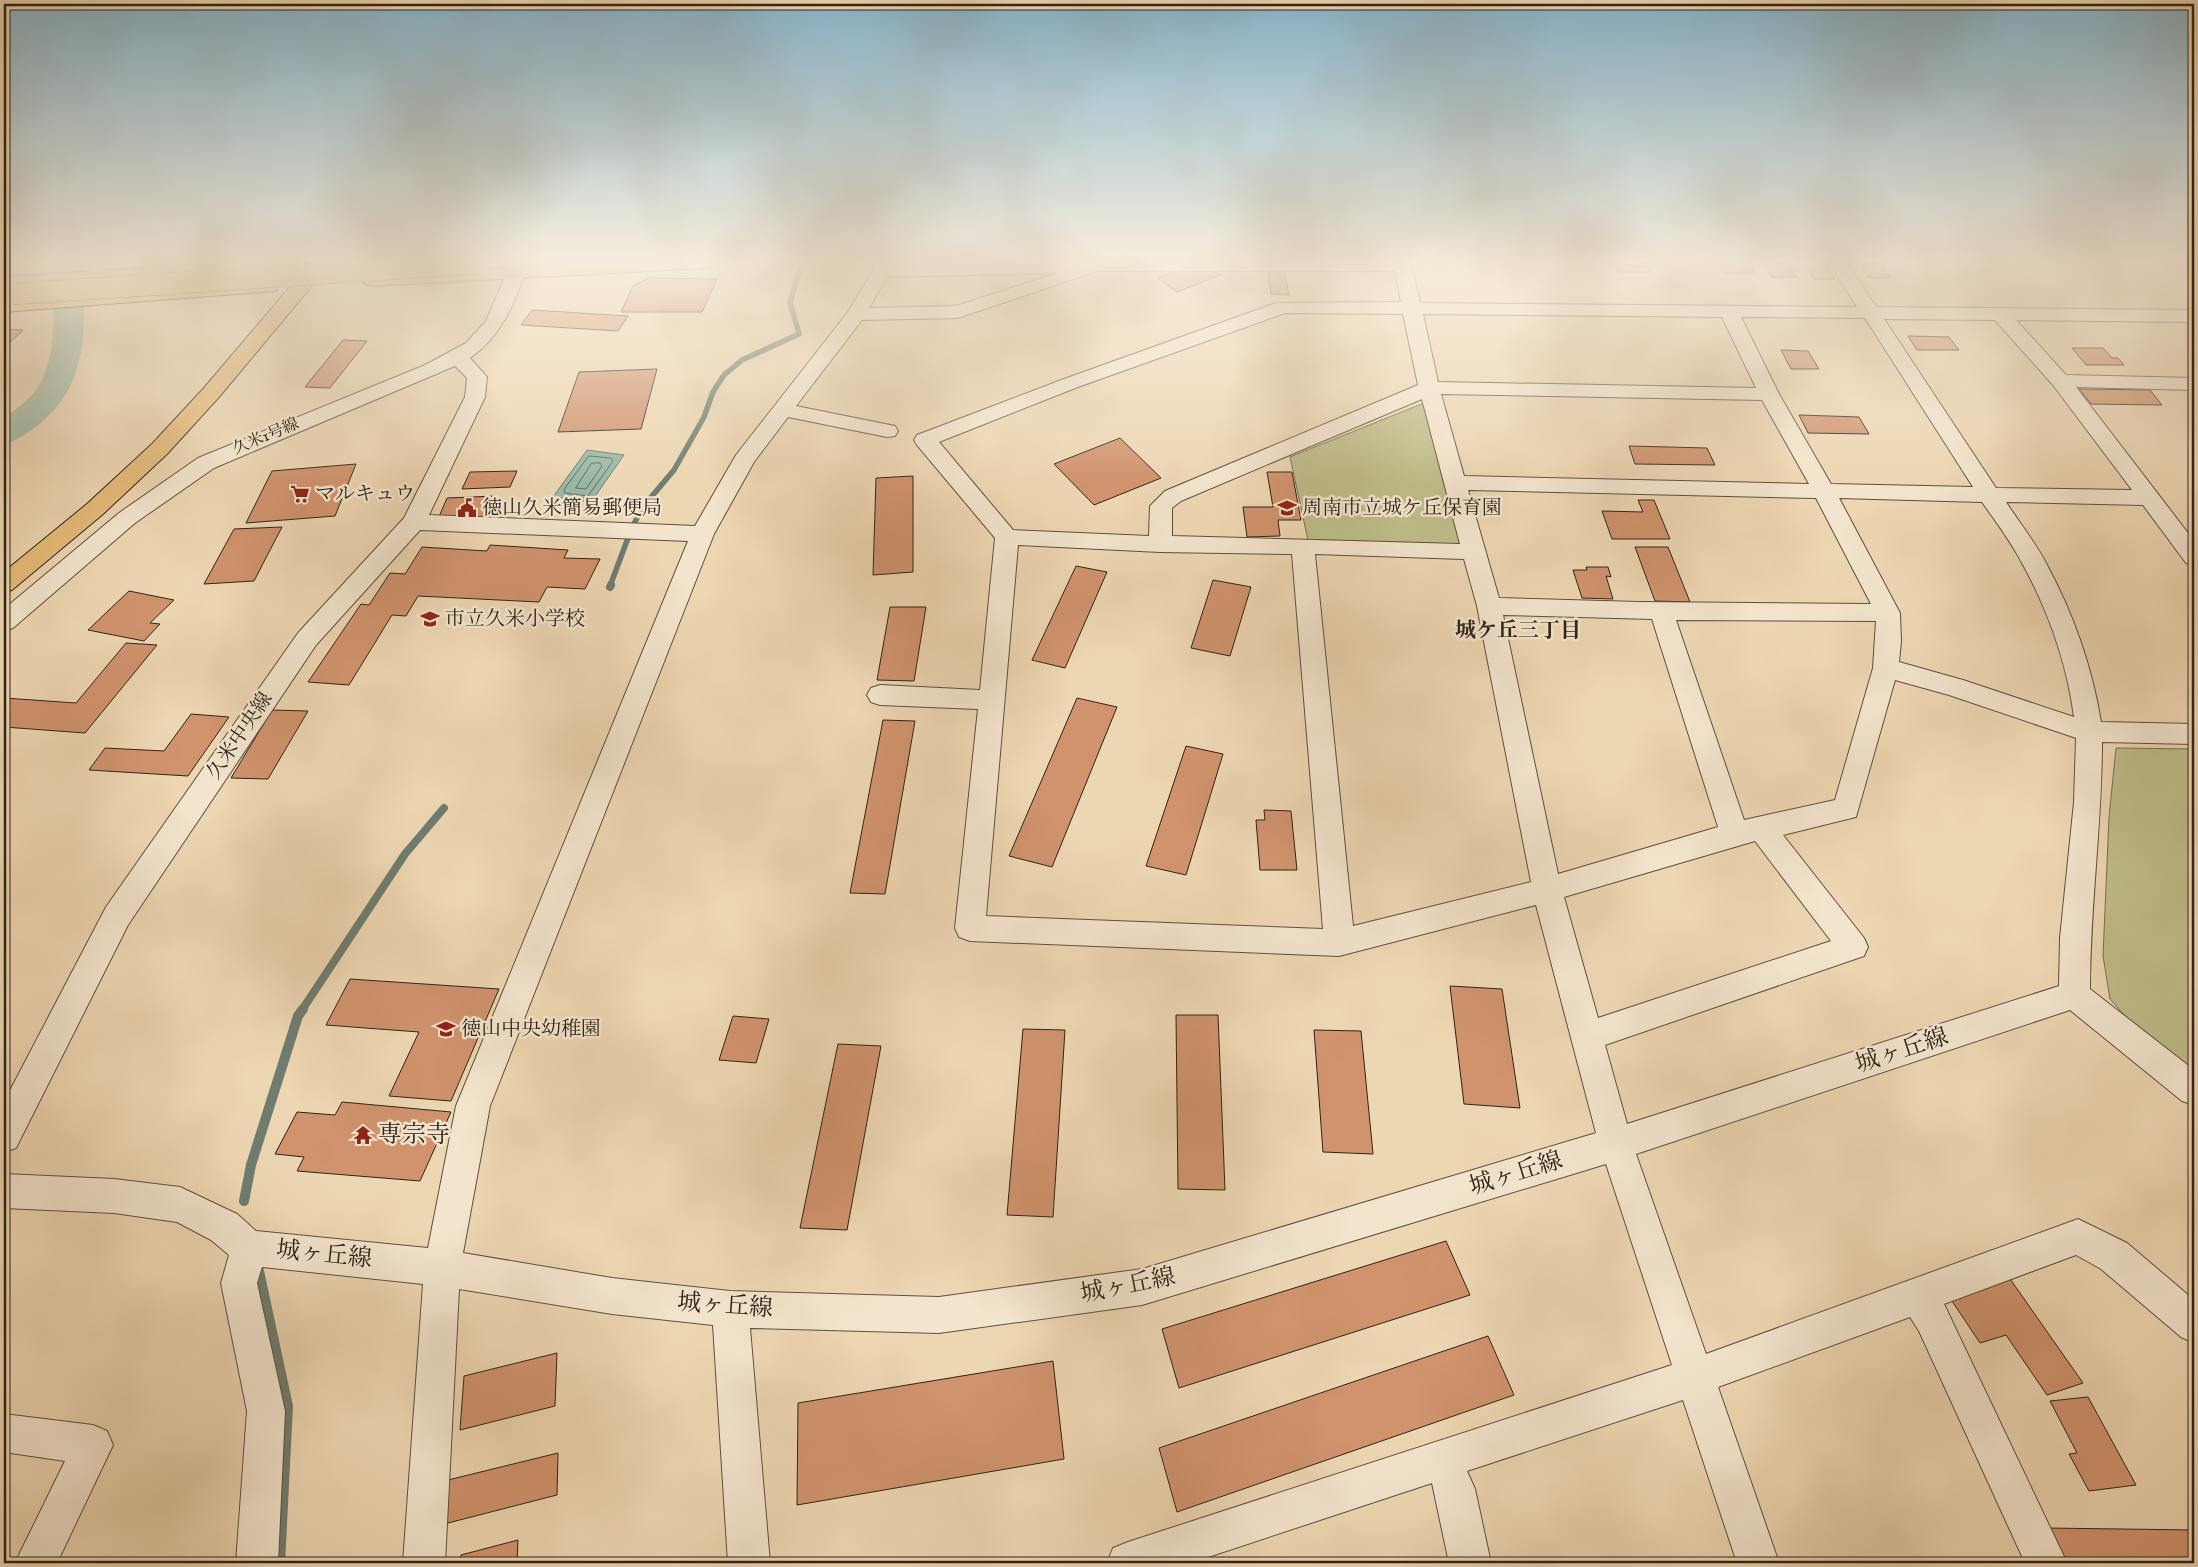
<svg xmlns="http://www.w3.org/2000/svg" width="2198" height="1567" viewBox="0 0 2198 1567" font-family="'IM FELL English','Noto Serif JP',serif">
<rect width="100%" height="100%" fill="#edd6b2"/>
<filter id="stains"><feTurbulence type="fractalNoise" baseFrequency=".004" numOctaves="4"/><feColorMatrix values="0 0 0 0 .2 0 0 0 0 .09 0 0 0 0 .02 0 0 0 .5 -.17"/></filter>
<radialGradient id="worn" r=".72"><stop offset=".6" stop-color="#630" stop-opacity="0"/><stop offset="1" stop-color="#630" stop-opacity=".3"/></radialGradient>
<path fill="#bebc88" stroke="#767050" d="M1424,403l37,141 -153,-4 -18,-83z
M2116,748l78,1v326l-47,-34 -37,-42 -7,-43 6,-139z"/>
<path fill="#9ab9a8" stroke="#6f7d6f" d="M587,450l37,5 -33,47 -38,-5z"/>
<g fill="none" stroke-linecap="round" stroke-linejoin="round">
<path stroke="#646e60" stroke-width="1" d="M589,456l22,2 2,3 -25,35 -23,-3 -1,-3z
M592,463h8l2,3 -16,23 -10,-1z"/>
<path stroke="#6f7d6f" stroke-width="5.5" d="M610,586l21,-56 11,-22 32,-38 30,-53 9,-25 11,-17 18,-15 57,-26 -9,-32 12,-39"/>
<path stroke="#6f7d6f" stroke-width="8" d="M610,587l1,-2
M302,1010l103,-156 39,-46"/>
<path stroke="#6f7d6f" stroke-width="10" d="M244,1201l7,-36 47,-149 5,-7
M259,1271l29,135 -8,157"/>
<path fill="#9ab9a8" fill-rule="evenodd" d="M52,263h30c3,57 9,117 -39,158 -12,10 -24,19 -39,23v-26c11,-8 24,-17 32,-28 24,-34 17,-88 16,-127z"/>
</g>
<path fill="#d0936d" stroke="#2e2419" d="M1614,263h33l5,9h-34z
M1718,263h33l5,11 -33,-1z
M1763,263h25l9,14h-25z
M1805,263l20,1 10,15h-21z
M1860,263h20l11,15h-22z
M1178,270h35l7,5 -43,17 -19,-14z
M1268,273h17l4,22 -18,-1z
M649,278l68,1 -15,33h-81l12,-26z
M532,310l96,6 -10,15 -97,-6z
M4,329l19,1 -19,18z
M1908,336l41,1 10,13h-42z
M343,340l24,1 -37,47 -25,-1z
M2072,348h31l9,10h6l6,7h-38z
M1781,350l27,1 11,18h-28z
M657,369l-16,60 -83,3 21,-60z
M2079,389l71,1 12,15 -71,-1z
M1799,415l60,2 10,17 -61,-1z
M1120,438l41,40 -67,27 -40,-41z
M1629,446l78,2 8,17 -80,-1z
M356,464l-21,52 -89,7 26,-52z
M517,471l-7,16 -48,2 8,-17z
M1267,472h25l9,48h-23l2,16 -33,1 -4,-30h30z
M913,476v96l-40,3 3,-97z
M496,496l-8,21 -50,2 9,-21z
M1638,500h16l16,39h-58l-10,-28 41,1z
M282,527l-28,54 -50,3 30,-55z
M490,545l78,5 -4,8 36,1 -15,30 -38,-2 -8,15 -121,-6 -12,20 -14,-1 -43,70 -41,-3 53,-78 8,1 21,-32 15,1 17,-27 65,4z
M1635,547h33l22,55 -35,-1z
M1076,566l31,6 -42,96 -33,-8z
M1586,567h22l3,10 -5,-1 7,23 -31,-1 -9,-28h14z
M1213,580l38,7 -21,69 -39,-8z
M129,591l45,9 -24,23 10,1 -16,17 -56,-11z
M890,607h36l-12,74 -37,-1z
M126,643l31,2 -72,88 -81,-6v-29l72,5z
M1077,698l40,9 -65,160 -43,-11z
M272,710l36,1 -40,68 -37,-1z
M191,714l38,3 -41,59 -99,-6 16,-22 59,3z
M883,720l32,1 -30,173 -35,-1z
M1186,746l37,8 -37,121 -40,-9z
M1264,810l27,1 6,59h-37l-4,-50h9z
M350,979l149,10 -48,112 -62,-5 30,-64 -93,-7z
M1450,986l52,3 18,119 -56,-4z
M1176,1015h42l7,175 -47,-1z
M733,1016l36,3 -13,44 -37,-3z
M1023,1029l42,1 -12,187 -46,-2z
M1314,1030l47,1 12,123 -50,-2z
M838,1044l43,2 -34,184 -47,-2z
M342,1102l109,10 -31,69 -123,-10 7,-14 -29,-3 22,-42 38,3z
M1446,1241l24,54 -291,93 -17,-59z
M2008,1276l75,107 -36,12 -41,-60 -26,8 -32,-48z
M1488,1336l26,59 -337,117 -18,-64z
M557,1353l-2,53 -95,24 4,-54z
M1053,1361l11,98 -267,46 1,-102z
M2088,1397l48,88 -47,6 -20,-37 8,-1 -27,-52z
M558,1453l-1,42 -113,29 4,-44z
M2046,1528l148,2v33h-134z
M518,1540l-1,23h-57l1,-8z"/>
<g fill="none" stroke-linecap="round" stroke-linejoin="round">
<g stroke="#5e503f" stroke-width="2">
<path id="minor" d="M88,263h18l1,4 -3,4h-12z
M511,263h18c-14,38 -25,71 -59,95l17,19 -2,20 -56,118 266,11 41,-71 112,-143 24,-40 2,-9h18l-1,3 182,-3 2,4 10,-4h326l9,40 437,4 -28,-44h18l29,44 318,3v12l-178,-2 50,55 128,3v12l-118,-3 118,154v24l-8,-2 -43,-58 -137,-3c13,20 29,40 40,61 27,50 46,103 55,159l93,2v20l-92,-2c0,83 -12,164 -12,247l104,81v35l-12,-4 -112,-91 -434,144 70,200 372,-135 49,24 67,57v43l-13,-6 -80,-68 -25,-14 -132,49 123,259h-42l-106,-232 -9,-14 -192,70 61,176h-42l-54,-163 -216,71 8,18 16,74h-42l-17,-80 -242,80h-83l6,-15 15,-6 544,-177 -66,-201 -464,141 -203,28 -189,-5 20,235h-42l-15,-238 -101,-11 -153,-25 -14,274h-42l20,-279 -161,-17 -5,16 28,128 -7,152h-42l11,-152 -26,-128 8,-28 -18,-15 -34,-18 -63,-9 -110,-5v-34l110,5 66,8 57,27 19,17 172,17 28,-142 232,-565 -268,-11 -104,115 -188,280 -112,223 -12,4v-50l102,-195 192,-274 106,-115 61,-121 2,-19 -12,-12 -241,102 -79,55 -122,105 -9,3v-22l115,-96 79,-55 227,-93 41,-22 20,-22zM1097,271h298l6,31 -125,1 -212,76 -147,56 -3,5 3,5 78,93 -15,152 -100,-5 -9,3 -4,7 4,7 9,3 98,4 -23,219 4,9 11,4 369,15 197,-51 60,228 -454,136 -203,28 -209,-6 -118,-13 -149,-25 27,-147 224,-572 40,-72 34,-45 99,20 8,-1 3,-5 -3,-5 -99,-20 66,-86 96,-2zM1057,273l-101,33 -87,2 18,-31zM1285,313l118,1 15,71 -253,106 -15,15 -1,30 -136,-6 -74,-88 139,-55zM1423,314l299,3 34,71 -318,-6zM1741,317l124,1 108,169 -142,-3 -52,-90zM1884,319l111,1 58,65 79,105 -136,-2zM1441,394l321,6 47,84 -345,-8zM1422,399l38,145 -288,-8v-28l9,-7zM1468,490l348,8 55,106 -232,-2 -140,-4zM1839,498l143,4c14,20 29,40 40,61 26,47 45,101 52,154l-111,-37 -64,-18 2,-21 -1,-28zM1018,545l142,7 132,2 31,375 -337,-13zM1315,554l149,5 13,47 54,276 -178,44zM1503,615l149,4 66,208 -160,47zM1676,620l200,1 -3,47 -38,132 -91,20zM1895,680l54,15 127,43 -2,64 -14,136 -1,48 -432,138 -22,-79 259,-89 4,-9 -4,-9 -81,-103 73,-18zM1755,841l76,100 -233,77 -34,-121z
M4,1414l89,11 14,6 6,14 -56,118h-42l50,-102 -61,-9z"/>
</g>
<g stroke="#2e2419" stroke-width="2">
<path id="highway" d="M212,263h93l-3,4 -6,1 -292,21v-12z
M307,263h18l-15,25 -91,109 -52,57 -64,60 -91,76 -8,2v-20l83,-68 65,-60 52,-56 91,-107z
M592,263h122l-3,4 -6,1 -333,18 -7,-2 -2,-4 2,-4 7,-2z
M269,281l7,2 2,4 -2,4 -272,21v-12z"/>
</g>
<use href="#minor" fill="#f3e4cd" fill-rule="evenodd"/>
<use href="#highway" fill="#e6bb79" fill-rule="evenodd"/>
<g stroke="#2e2419" stroke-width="22" stroke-linecap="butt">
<path id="highway-bridge" d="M13,294l467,-31"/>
</g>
<use href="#highway-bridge" stroke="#e6bb79" stroke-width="21"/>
</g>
<linearGradient id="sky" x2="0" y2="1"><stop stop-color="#89b6ce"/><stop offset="0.54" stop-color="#f7eddc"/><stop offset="1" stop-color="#f7eddc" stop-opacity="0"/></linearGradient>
<rect width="2198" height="483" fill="url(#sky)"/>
<defs>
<g id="supermarket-bare" transform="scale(1.5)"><path d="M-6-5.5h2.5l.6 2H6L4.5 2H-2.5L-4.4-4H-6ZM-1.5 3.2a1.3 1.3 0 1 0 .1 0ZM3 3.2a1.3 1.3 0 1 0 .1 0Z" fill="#8f2418" stroke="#f3e4cd" stroke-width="2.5" paint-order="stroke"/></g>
<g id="civic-bare" transform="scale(1.5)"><path d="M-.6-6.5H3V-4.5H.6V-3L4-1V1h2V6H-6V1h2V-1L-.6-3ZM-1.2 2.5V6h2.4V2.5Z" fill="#8f2418" stroke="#f3e4cd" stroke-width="2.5" paint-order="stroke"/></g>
<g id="school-bare" transform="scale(1.5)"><path d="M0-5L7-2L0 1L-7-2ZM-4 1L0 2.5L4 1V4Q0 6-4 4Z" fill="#8f2418" stroke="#f3e4cd" stroke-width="2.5" paint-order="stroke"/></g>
<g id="temple-bare" transform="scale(1.5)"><path d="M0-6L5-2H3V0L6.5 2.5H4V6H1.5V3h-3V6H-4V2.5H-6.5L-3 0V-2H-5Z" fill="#8f2418" stroke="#f3e4cd" stroke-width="2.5" paint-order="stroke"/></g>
</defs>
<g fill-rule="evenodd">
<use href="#supermarket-bare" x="300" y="494"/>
<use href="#civic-bare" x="467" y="508"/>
<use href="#school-bare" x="1287" y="508"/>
<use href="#school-bare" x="430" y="619"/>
<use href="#school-bare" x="446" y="1029"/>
<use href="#temple-bare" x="363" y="1135"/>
</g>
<g text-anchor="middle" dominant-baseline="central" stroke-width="5" stroke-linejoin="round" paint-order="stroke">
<g font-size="16" fill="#2e2419" stroke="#f3e4cd">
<text transform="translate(266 437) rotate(-23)">久米1号線</text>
</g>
<g font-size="20" fill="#2e2419" stroke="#f3e4cd" text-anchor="start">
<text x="315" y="494">マルキュウ</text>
<text x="482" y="508">徳山久米簡易郵便局</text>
<text x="1302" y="508">周南市立城ケ丘保育園</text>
<text x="445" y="619">市立久米小学校</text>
<text x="461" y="1029">徳山中央幼稚園</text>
</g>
<g font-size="20" fill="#2e2419" stroke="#f3e4cd">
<text transform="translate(240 736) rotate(-56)">久米中央線</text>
</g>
<g font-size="21" font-weight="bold" fill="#2e2419" stroke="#f3e4cd">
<text x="1518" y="631">城ケ丘三丁目</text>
</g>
<g font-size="24" fill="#2e2419" stroke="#f3e4cd">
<text transform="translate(1902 1051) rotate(-18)">城ヶ丘線</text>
<text transform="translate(1516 1174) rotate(-17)">城ヶ丘線</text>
<text transform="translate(324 1255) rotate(6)">城ヶ丘線</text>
<text transform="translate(1128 1286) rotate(-11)">城ヶ丘線</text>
<text transform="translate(725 1306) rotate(4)">城ヶ丘線</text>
</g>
<g font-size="24" fill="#2e2419" stroke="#f3e4cd" text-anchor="start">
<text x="378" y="1135">専宗寺</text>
</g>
</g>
<rect width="2198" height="1567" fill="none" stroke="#edd6b2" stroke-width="20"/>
<rect x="5" y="5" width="2188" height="1557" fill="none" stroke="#2e2419" stroke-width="2.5"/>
<rect x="10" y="10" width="2178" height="1547" fill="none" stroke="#2e2419"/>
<rect width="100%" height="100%" filter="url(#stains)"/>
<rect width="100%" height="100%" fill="url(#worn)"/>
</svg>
